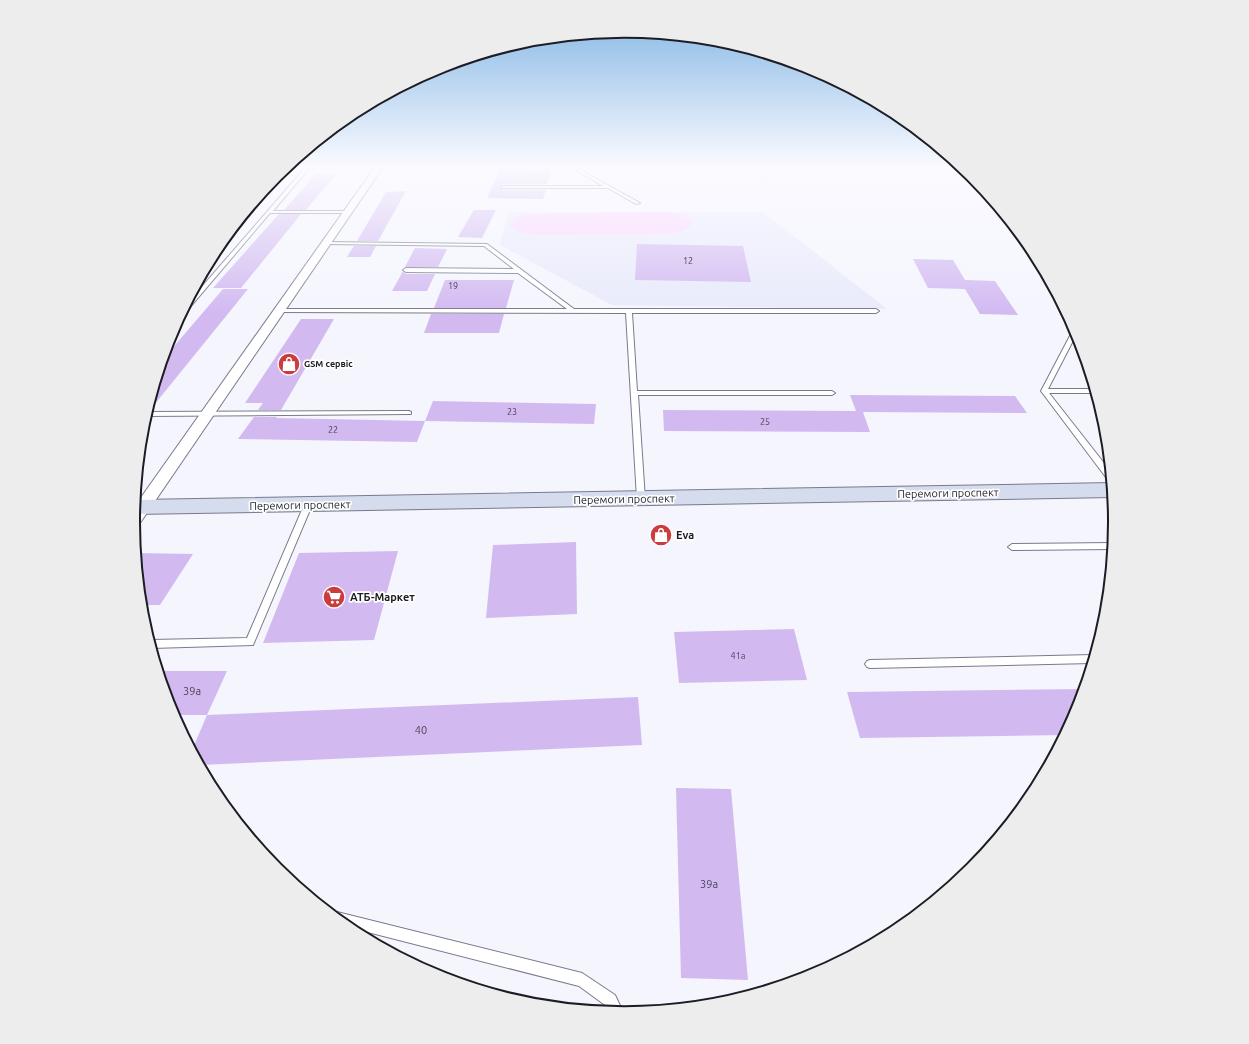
<svg xmlns="http://www.w3.org/2000/svg" width="1249" height="1044" viewBox="0 0 1249 1044" font-family="Ubuntu,sans-serif">
<rect width="100%" height="100%" fill="#f5f5fe"/>
<path fill="#e9eafb" d="M508,212h255l124,97 -275,-4 -112,-60z"/>
<path fill="#fcd3fe" d="M665,212c9,1 24,1 27,11 -4,10 -19,10 -28,11l-130,1 -15,-3 -9,-6c2,-10 13,-11 21,-12z"/>
<path fill="#d2baf1" d="M500,169l52,1 -5,14h-44l-3,2 3,4h43l-3,9 -56,-1z
M316,174h20l-30,36h-22z
M406,191l-28,50h-21l29,-49z
M474,210h22l-14,28 -24,-1z
M279,214h22l-60,74h-28z
M637,244l106,2 8,36 -116,-2z
M354,246h22l-6,11h-23z
M415,248l32,1 -9,18h-33z
M913,259l40,1 12,20 30,1 23,34 -38,-1 -15,-25 -37,-1z
M403,271l3,3h29l-8,17h-35z
M445,280h69l-8,28h-72z
M223,289h25l-98,121h-2l16,-52z
M431,314h73l-5,19h-75z
M301,319h33l-53,91h-23l5,-7h-18z
M850,395l165,1 12,17 -164,-1 7,20 -206,-1 -1,-21 193,1z
M433,401l163,3 -2,20 -169,-3z
M254,417h23l-1,1 149,3 -8,21 -179,-3z
M576,542l1,72 -91,4 7,-73z
M398,551l-24,89 -111,3 36,-90z
M137,553l56,1 -33,51h-18z
M794,629l13,51 -128,3 -5,-51z
M159,671h68l-20,44h-33z
M1084,689l-6,21 -13,25 -205,3 -13,-46z
M638,697l4,48 -442,20 -8,-15 15,-35z
M676,788l55,1 17,191 -67,-2z"/>
<g fill="none" stroke-linecap="round" stroke-linejoin="round">
<g stroke="#7a7a8d" stroke-width="2">
<path id="lane" d="M306,167h4l-37,44h77v2h-80l-85,100h-3l5,-9z
M570,167h5l65,36 -4,1 -28,-16h-105l-2,-1 2,-1h100z
M324,242l163,2 87,65h302l3,2 -3,2h-244l5,78h195l3,2 -3,2h-194l7,104 -4,3 -4,-3 -11,-186 -348,-1 -1,-1 3,-2h287l-49,-36 -112,-1 -3,-2 3,-2 108,1 -30,-23 -158,-2h-2z
M1075,328l2,5 -29,56h47l1,4h-47l62,79v8h-3l-67,-89 32,-61z
M409,411l2,1v2l-265,2 1,-4z
M308,502l4,3 -59,140 -101,3 -2,-7 1,-1 96,-2 57,-133z
M1113,543v6l-101,1 -4,-3 4,-3z
M1093,655l2,1 -3,7 -222,5 -3,-1 -2,-3 2,-3 3,-1z
M337,912l245,61 33,22 8,17 -15,-1 -3,-6 -26,-19 -231,-59 -16,-13z"/>
</g>
<g stroke="#7a7a8d" stroke-width="2">
<path id="street" d="M375,167h8l-243,356 -6,1 1,-18z"/>
</g>
<g stroke="#7a7a8d" stroke-width="2">
<path id="secondary" d="M1112,483v14l-978,17 2,-14z"/>
</g>
<path stroke="#9e9ea6" stroke-width="1.5" stroke-dasharray="1.5 1.5" stroke-linecap="butt" d="M246,212h8"/>
<use href="#lane" fill="#fff" fill-rule="evenodd"/>
<use href="#street" fill="#fff" fill-rule="evenodd"/>
<use href="#secondary" fill="#d4dcee" fill-rule="evenodd"/>
</g>
<linearGradient id="sky" x2="0" y2="1"><stop stop-color="#7eb3e3"/><stop offset="0.53" stop-color="#fafaff"/><stop offset="1" stop-color="#fafaff" stop-opacity="0"/></linearGradient>
<rect width="1249" height="313" fill="url(#sky)"/>
<defs>
<g id="shop-disc" transform="scale(1.15)"><circle r="9.5" fill="#cb3c3e" stroke="#fff"/><path d="M-5-2.5h2.3a2.7 3.5 0 0 1 5.4 0H5L5.5 6h-11ZM-1.5-2.5h3a1.5 2.3 0 0 0-3 0Z" fill="#fff"/></g>
<g id="supermarket-disc" transform="scale(1.15)"><circle r="9.5" fill="#cb3c3e" stroke="#fff"/><path d="M-6-5.5h2.5l.6 2H6L4.5 2H-2.5L-4.4-4H-6ZM-1.5 3.2a1.3 1.3 0 1 0 .1 0ZM3 3.2a1.3 1.3 0 1 0 .1 0Z" fill="#fff"/></g>
</defs>
<g fill-rule="evenodd">
<use href="#shop-disc" x="289" y="364"/>
<use href="#shop-disc" x="661" y="535"/>
<use href="#supermarket-disc" x="334" y="597"/>
</g>
<g text-anchor="middle" dominant-baseline="central" stroke-width="3.5" stroke-linejoin="round" paint-order="stroke">
<g font-size="9" fill="#4a4457">
<text x="688" y="261">12</text>
<text x="453" y="286">19</text>
<text x="512" y="412">23</text>
<text x="765" y="422">25</text>
<text x="333" y="430">22</text>
<text x="738" y="656">41а</text>
</g>
<g font-size="9" font-weight="bold" fill="#1c1c24" stroke="#fff" text-anchor="start">
<text x="304" y="364">GSM сервіс</text>
</g>
<g font-size="11" fill="#1c1c24" stroke="#fff">
<text transform="translate(948 493) rotate(-1)">Перемоги проспект</text>
<text transform="translate(624 499) rotate(-1)">Перемоги проспект</text>
<text transform="translate(300 505) rotate(-1)">Перемоги проспект</text>
</g>
<g font-size="11" font-weight="bold" fill="#1c1c24" stroke="#fff" text-anchor="start">
<text x="676" y="535">Eva</text>
<text x="350" y="597">АТБ-Маркет</text>
</g>
<g font-size="11" fill="#4a4457">
<text x="192" y="691">39а</text>
<text x="421" y="730">40</text>
<text x="709" y="884">39а</text>
</g>
</g>
<path d="M0 0H1249V1044H0ZM140 522a484 484 0 1 1 968 0a484 484 0 1 1-968 0Z" fill="#ededed" fill-rule="evenodd"/>
<path fill="none" stroke="#1c1c24" stroke-width="2" d="M140 522a484 484 0 1 1 968 0a484 484 0 1 1-968 0Z"/>
</svg>
